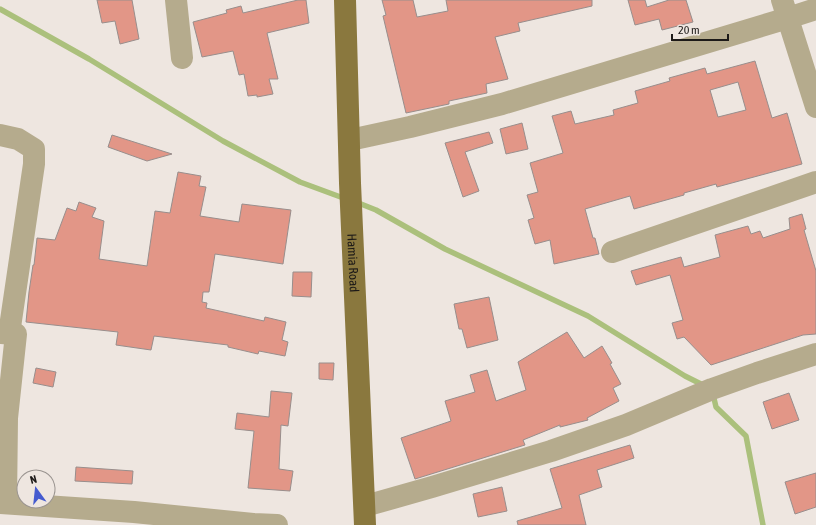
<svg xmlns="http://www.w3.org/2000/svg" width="816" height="525" viewBox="0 0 816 525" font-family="'Asap Condensed',sans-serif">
<rect width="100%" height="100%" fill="#eee6e0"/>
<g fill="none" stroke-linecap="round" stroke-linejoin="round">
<path stroke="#abc07c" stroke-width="5.5" d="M0,9l89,50 134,82 77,41 46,17
M356,202l20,8 69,39 143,67 97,60 20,10
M713,394l3,13 30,29 17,89"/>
</g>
<path fill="#e29687" stroke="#988e8c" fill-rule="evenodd" d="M97,0h35l7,39 -19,5 -5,-23 -13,2z
M298,0h8l3,23 -42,10 11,46h-9l4,15 -16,3v-2l-9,1 -4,-22 -5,1 -6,-24 -31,6 -9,-35 34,-9 -1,-3 15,-4 2,7z
M382,0h31l4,17 31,-6 -2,-11h146v6l-74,17 2,8 -25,6 13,42 -22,5 1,9 -38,8v3l-43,9 -23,-97 3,-1z
M628,0h17l2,7 22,-7h17l7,22 -31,8 -3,-11 -24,6z
M755,61l17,57 15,-5 15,51 -85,23 -1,-3 -32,9v2l-50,14 -4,-13 -45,13 8,29h2l4,16 -45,10 -4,-24 -15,4 -7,-24 6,-2 -7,-23 11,-3 -8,-29 33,-10 -11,-37 19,-5 4,13 39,-9 -1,-5 25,-7 -3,-12 35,-10 -1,-3 36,-10 2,6zM738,82l8,28 -28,7 -8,-27z
M522,123l6,26 -22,5 -6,-25z
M489,132l4,11 -28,9 14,39 -16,6 -18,-54z
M112,135l60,19 -25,7 -39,-14z
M178,172l23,4 -2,10 7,1 -6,29 39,6 3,-18 49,6 -8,54 -68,-10 -6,38h-6l-1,10 5,1 -1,5 58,13 1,-4 21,5 -4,18 6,2 -3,14 -26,-5 -1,3 -30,-7v-2l-74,-9 -3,14 -35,-5 2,-13 -92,-10 3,-30 4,-27h1l3,-27 18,2 12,-32 9,3 3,-9 17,6 -4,9 12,4 -5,38 48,7 8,-55 15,2z
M802,214l4,15 -2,1 12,41v63l-13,1 -92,30 -27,-28 -7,2 -5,-16 11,-3 -13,-45 -34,10 -5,-14 50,-14 3,10 36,-10 -5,-22 33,-9 3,8 9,-3 3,7 27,-9 -1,-11z
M293,272h19l-1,25 -19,-1z
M489,297l9,43 -31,8 -5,-19h-3l-5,-25z
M567,332l17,26 18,-12 10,17 -2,1 11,20 -8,4 6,13 -32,17 1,2 -28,7v-2l-37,15 2,5 -110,34 -14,-41 50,-17 -6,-20 30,-9 -5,-17 17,-5 9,31 30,-11 -8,-28z
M319,363h15l-1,17 -14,-1z
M36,368l20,4 -3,15 -20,-4z
M271,391l21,2 -4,33 -7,-1 -2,44 14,2 -3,20 -42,-3 6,-57 -19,-2 2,-16 32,4z
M789,393l10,27 -27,9 -9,-27z
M630,445l4,13 -37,12 5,17 -23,8 7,30h-68l-1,-4 45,-13 -12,-39z
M76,467l57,4 -1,13 -57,-3z
M816,473v34l-21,7 -10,-32z
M502,487l5,24 -29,6 -5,-23z"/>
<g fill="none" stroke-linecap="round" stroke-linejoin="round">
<path stroke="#b5ab8d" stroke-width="22" d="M176,0l6,58
M782,0l34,107
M0,135l18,4 16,10v15l-25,170
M350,140l60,-13 92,-23 286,-86 28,-9
M612,252l204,-70
M1,333l15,1 -9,84 -1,85
M0,503l134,9 119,12 24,1
M365,506l67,-19 119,-36 75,-26 86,-36 45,-16 59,-19"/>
<path stroke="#8a783e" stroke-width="22" id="s1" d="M345,0l5,183 15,342"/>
</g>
<g text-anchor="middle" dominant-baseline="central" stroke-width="4" stroke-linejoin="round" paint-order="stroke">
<g font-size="13" fill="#1d1a18" stroke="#eee6e0">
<text stroke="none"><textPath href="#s1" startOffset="263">Hamia Road</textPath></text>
</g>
</g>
<g transform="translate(36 489) rotate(345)"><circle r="19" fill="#eee6e0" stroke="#9a9490"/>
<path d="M0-3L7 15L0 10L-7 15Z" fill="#455bcf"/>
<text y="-6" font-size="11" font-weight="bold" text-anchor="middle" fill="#1d1a18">N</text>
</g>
<path d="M672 34v6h56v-6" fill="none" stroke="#1d1a18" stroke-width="2"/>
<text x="678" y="34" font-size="12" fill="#1d1a18" stroke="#eee6e0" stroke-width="3" paint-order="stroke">20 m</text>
</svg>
